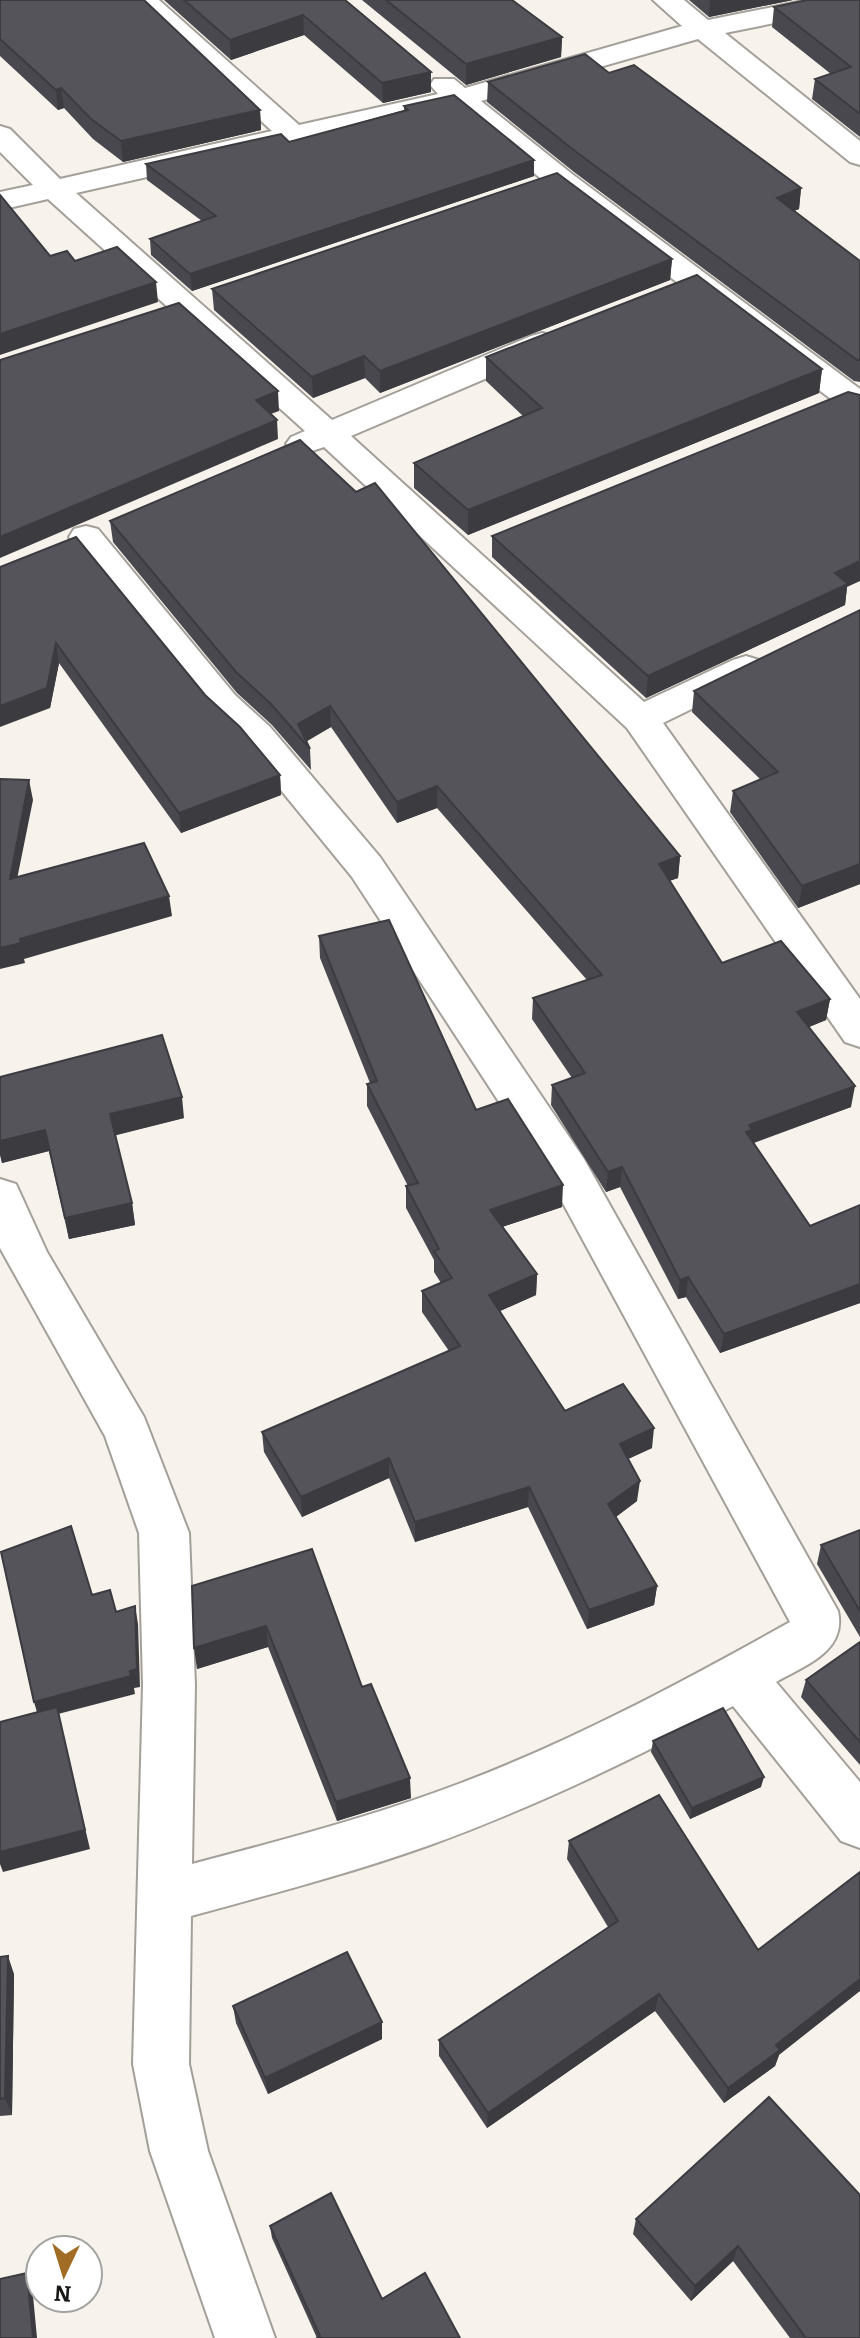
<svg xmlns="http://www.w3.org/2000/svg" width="860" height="2338" viewBox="0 0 860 2338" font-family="Bitter,serif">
<rect width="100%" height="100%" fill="#f7f2ec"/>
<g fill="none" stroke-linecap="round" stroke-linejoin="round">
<g stroke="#a49f99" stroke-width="4">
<path id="street" d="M129,0h30l140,125 139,-31 -8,-9 4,-6h20l11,9 217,-62 -29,-26h31l24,20 100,-20h52l-1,6 -10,2 -124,25 135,108v24l-10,-3 -152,-123 -217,62 91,73 288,215v26l-12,-3 -298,-226 -96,-78 -378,85 256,227 199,-84 11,-3 11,3 5,7 -5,7 -202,86 293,266 89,-42 13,-4 13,4 5,8 -5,8 -96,47 197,276v48l-15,-5 -218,-314 -303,-281 -21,7 -12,-3 -5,-7 5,-7 14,-6 -257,-232 -48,11v-18l33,-7 -33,-33v-26l10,3 50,50 212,-48z
M86,526l12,3 137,166 35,32 110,130 204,302 254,452c9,40 -32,54 -62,71l84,100v66l-19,-7 -108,-135c-98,53 -199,101 -303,139 -78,28 -159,49 -239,71l-2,148 19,87 67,187h-60l-65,-187 -17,-87 10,-379 -4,-152 -34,-97 -105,-188v-69l16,5 31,68 97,165 45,116 6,152 -3,179c91,-24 182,-48 269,-81 114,-43 223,-102 329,-161l-238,-439 -200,-306 -108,-132 -35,-32 -135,-168 -5,-8 5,-8z"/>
</g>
<use href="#street" fill="#fff" fill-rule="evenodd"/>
</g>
<path fill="#49484e" d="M0,0l260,110 1,20 -138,32 -30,-23 -29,-31 -6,2 -58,-54z
M164,0h181l86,92 -48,11 -79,-68 -73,25z
M362,0h150l50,37 -1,20 -95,28z
M689,0h104l-84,17z
M860,0v137l-48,-38 3,-20 16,-5 -59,-47 2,-20z
M609,73l192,115 -2,21 -5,2 66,50v121l-6,-1 -280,-209 -87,-70 1,-20z
M404,106l130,70 -342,115 -41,-36 -1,-16 52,-18 -55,-41 -1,-16 143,-22 115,-32z
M672,259l-2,21 -290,113 -15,-15 -52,20 -99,-88 -2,-21z
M486,357l336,12 -3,24 -351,142 -54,-47v-25l109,-47 -37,-35z
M110,521l570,335 -2,22 -9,3 53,82 108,36 -4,21 -17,7 42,80 -97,36 56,83 50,-21v98l-140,50 -34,-56 -8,2 -58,-112 -14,5 -55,-87 1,-20 20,-7 -40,-59 1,-21 54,-18 -150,-172 -40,15 -66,-96 -25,14 4,8 1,21 -39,-45 -35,-32 -124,-151z
M492,536l355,51 -2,18 -199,93 -154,-141z
M0,567l205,128 75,80 1,20 -100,38 -122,-170 -9,45z
M860,610v274l-62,24 -68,-96 3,-21 27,-12 -68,-67 2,-21z
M319,936l243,271 -60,20 35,47 -1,21 -36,16 65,100 87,37 -24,11 9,42 -21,16 41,69 -3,19 -67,24 -59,-122 -113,35 -26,-64 -87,39 -38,-65 -2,-20 187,-81 -27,-39v-21l19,-8 -7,-11v-12l-28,-52v-22h2l-41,-80v-22l3,-1 -50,-125z
M0,1077l184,41 -69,17 17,68 3,22 -66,14 -20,-88 -47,12 -2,-8z
M860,1530v107l-43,-73 4,-19z
M312,1549l50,138 49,111 -74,23 -69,-174 -71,22z
M860,1642v123l-59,-68 5,-17z
M653,1741l108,46 -71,32 -39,-67z
M569,1841l210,214 -4,11 -51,37 -69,-92 -168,117 -48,-72v-16l169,-113 -41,-68z
M0,1957l14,17 -2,141 -12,1z
M233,2006l149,16v17l-114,55 -32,-71z
M769,2097l91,241h-70l-57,-77 -42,40 -58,-67 3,-15z
M270,2226l112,73 -65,39 -45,-100z"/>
<path fill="#3c3b40" d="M710,0h83l-84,17z
M303,15l1,20 -73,25 -1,-20z
M562,37l-1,20 -95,28v-21z
M431,72v20l-48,11 -1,-20z
M61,88l3,20 -6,2 -2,-20z
M260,110l1,20 -138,32 -2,-21z
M534,160v16l-342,115 -2,-17z
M801,188l-2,21 -24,9 2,-20z
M672,259l-2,21 -290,113v-22z
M156,282l2,20 -158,53v-21z
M364,356l1,22 -52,20 -1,-21z
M822,369l-3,24 -351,142v-25z
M278,391l1,20 -22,8 -1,-19z
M277,420l1,19 -278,119v-21z
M860,561v20l-13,6 -2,18 -199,93 2,-22 187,-103z
M56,643l3,20 -9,45 -50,19v-21z
M330,706l1,21 -27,16 -6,-19z
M280,775l1,20 -100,38 -2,-20z
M29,780l4,20 -20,99 -3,-20z
M437,786v22l-40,15v-21z
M680,856l-2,22 -21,7 2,-21z
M860,864v20l-62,24 4,-22z
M169,896l3,20 -148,43 1,4 -25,6v-21l20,-9z
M830,999l-4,21 -32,13 3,-21z
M855,1086l-4,21 -102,37 -3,-12 3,-7z
M182,1097l2,21 -71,18 -3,-22z
M45,1130l4,21 -47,12 -2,-10v-12z
M622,1167l-2,20 -14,5 2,-20z
M563,1185l-1,22 -72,24v-21z
M132,1203l3,22 -66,14 -4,-21z
M537,1274l-1,21 -47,21v-21z
M688,1277l-2,20 -8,2 2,-19z
M860,1284v19l-140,50 4,-19z
M654,1428l-2,20 -35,16 3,-20z
M389,1458v20l-87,39 -1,-20z
M640,1481l-3,20 -31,23 2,-20z
M529,1487l-1,20 -113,35v-20z
M657,1586l-3,19 -67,24 2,-19z
M135,1606l3,18 2,63 -6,1 1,6 -77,20 32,135 -87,23 -3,-8v-12l39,-133 -5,-17 96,-31z
M266,1626l2,21 -71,22 -3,-21z
M764,1777l-3,10 -71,32 2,-11z
M410,1778l1,20 -74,23 -1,-19z
M8,1956l6,18 -2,141 -7,-17z
M860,1979v12l-81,64 -4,11 -51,37 4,-15 48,-43z
M659,1994l-4,17 -168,117 1,-15z
M382,2022v17l-114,55 -3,-16z
M738,2246l-5,15 -42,40 4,-15z
M27,2273l5,12 5,53h-4z"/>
<path fill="#55545b" stroke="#3c3b40" stroke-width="2" d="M0,0h144l116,110 -139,31 -30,-22 -30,-31 -5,2 -56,-51z
M184,0h161l86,72 -49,11 -79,-68 -73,25z
M386,0h126l50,37 -96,27z
M807,0h53v114l-45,-35 36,-12 -77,-60z
M585,54l24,19 25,-8 167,123 -24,10 83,63v99h-3l-282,-209 -87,-69z
M454,95l80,65 -344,114 -40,-35 66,-23 -70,-52 135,-30 8,8 119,-32 -4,-4z
M557,173l115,86 -292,112 -16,-15 -52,21 -100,-88z
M0,195l50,61 17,-5 8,10 42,-14 39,35 -156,52z
M697,275l125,94 -354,141 -54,-47 128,-55 -56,-51z
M179,303l99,88 -22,9 21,20 -277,117v-177z
M848,392l12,3v166l-25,12 13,11 -200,92 -156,-140z
M300,440l56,52 19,-9 305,373 -21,8 63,99 59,-22 49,58 -33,13 58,74 -106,39 3,5 -6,2 64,94 50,-21v79l-136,50 -36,-57 -8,3 -58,-113 -14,5 -56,-87 33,-12 -52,-75 69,-23 -165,-189 -40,16 -67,-96 -32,18 12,25 -39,-45 -35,-32 -126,-151z
M76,537l129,158 35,32 40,48 -101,38 -123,-170 -9,45 -47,18v-139z
M860,610v254l-58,22 -69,-95 45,-19 -84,-81z
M0,779l29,1 -19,99 134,-36 25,53 -149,43 1,4 -21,5z
M389,920l87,190 32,-11 55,86 -73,25 47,64 -48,21 76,116 58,-27 31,44 -34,16 20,37 -32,23 49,82 -68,24 -60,-123 -114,35 -26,-64 -88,39 -39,-65 198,-86 -38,-55 30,-13 -18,-27 5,-2 -33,-63 12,-3 -51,-99 10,-3 -58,-145z
M162,1035l20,62 -72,17 22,89 -67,15 -20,-88 -45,11v-64z
M71,1526l21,69 18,-5 6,22 19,-6 2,63 -7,2 1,5 -97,26 -33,-150z
M860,1530v81l-39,-66z
M312,1549l50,138 9,-3 39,94 -74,24 -70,-176 -72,22 -2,-62z
M860,1642v100l-54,-62z
M57,1707l28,123 -85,22v-130z
M723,1708l41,69 -72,31 -39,-67z
M659,1795l99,155 102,-78v107l-84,66 4,5 -52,38 -69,-94 -171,119 -49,-73 179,-119 -49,-80z
M347,1952l35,70 -117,56 -32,-72z
M8,1956l-3,142 -5,1v-142z
M769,2097l91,98v143h-54l-68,-92 -43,40 -59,-67z
M331,2193l51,106 43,-26 35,65h-143l3,-2 -50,-110z
M27,2273l6,65h-33v-59z"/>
<g transform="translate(64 2274) rotate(184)"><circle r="38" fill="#ffffff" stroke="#a3a3a2" stroke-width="2"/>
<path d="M0-6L14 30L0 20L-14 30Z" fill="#a16d25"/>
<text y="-12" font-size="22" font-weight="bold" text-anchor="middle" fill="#1a1816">N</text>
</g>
</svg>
